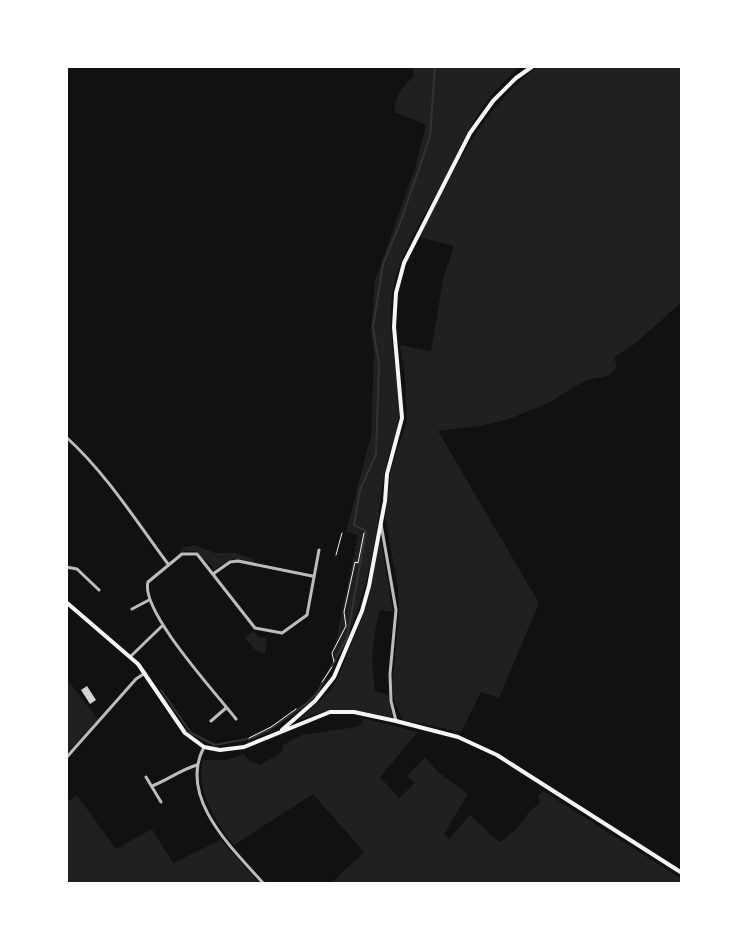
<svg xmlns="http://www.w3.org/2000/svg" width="748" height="950" viewBox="0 0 748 950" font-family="'Sofia Sans Condensed',sans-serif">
<rect width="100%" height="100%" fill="#111"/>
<path fill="#202020" d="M412,66h110c-39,30 -54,65 -75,108 -19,38 -46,73 -54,116 -8,41 6,79 6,120 0,21 -10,40 -14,60 -4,19 -5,40 -8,60 -8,45 -18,86 -40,127l-4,-2 25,-120 -12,-3 25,-97 3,-82 -3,-23 4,-49 40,-113 11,-43 -31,-13c-2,-15 10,-26 19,-37z
M538,66h144v236l-50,44 -18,11 3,10 -9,9 -22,4 -38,23 -39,16 -29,7 -42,5 101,172 -40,95 -18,-6 -20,40 -58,-12 -9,-19 -2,-16 7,-71 -1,-25 -13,-73 7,-51 15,-44 -2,-44 -5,-32 31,6 12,-72 11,-33 -35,-9c33,-62 61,-128 119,-171z
M380,536l13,76 -13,-2c-8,28 -9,53 -5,81l13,4 5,23c-38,-9 -58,-14 -95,3l33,-31 9,-17 26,-65z
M195,545l20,8h21l18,6 -1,3 -22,-3 -16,10 -20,-18h-11l-8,6 8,-10z
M253,631l6,6 8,1 -2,16 -11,-5 -4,-5 3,-3 -4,2 -4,-6z
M66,678l32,41 -32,35z
M362,718l56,14 -38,45 19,21 16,-15 -8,-7 18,-19 13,15 30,22 -24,40 5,5 21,-24 29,27c19,-8 24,-28 41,-39l-2,-7 5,-5 139,88v5h-352l34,-32 -51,-58 -79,51c-18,-23 -39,-55 -31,-85h23l18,-6 5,7 11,4 22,-13 1,-7 19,-10 54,-8 6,-3z
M77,795l39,54 36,-20 21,34 48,-23 39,44h-75l-5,-2 -8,2h-106v-81z"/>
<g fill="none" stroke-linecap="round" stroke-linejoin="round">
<path stroke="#333" stroke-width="2" d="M161,690l30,43 24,12 37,-7 17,-8 37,-26 11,-11 30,-55 19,-107 -12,-6 6,-35 16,-36 3,-89 -6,-38 10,-63 16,-38 31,-89 5,-71"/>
</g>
<path fill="#d3d3d3" d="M87,686l9,14 -6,4 -9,-14z"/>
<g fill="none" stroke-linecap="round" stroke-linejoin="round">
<path stroke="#f5f5f5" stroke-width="1" d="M336,555l6,-22
M334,662l-2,-9 14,-27 -2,-14 11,-50 3,1 6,-30
M322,682l10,-15
M249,738l22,-11 25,-18"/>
<path stroke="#bcbcbc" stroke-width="3" d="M66,437c40,36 70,84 102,127
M66,567l11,2 22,21
M213,574l17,-12 8,-1 74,15
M132,609l17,-9
M131,656l31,-30
M236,719c-20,-26 -96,-108 -88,-137l34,-28h15l58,74 27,5 25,-18 12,-65
M211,721l15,-13
M204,747c-27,51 30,103 60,137
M66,758l70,-79 9,-6
M146,777l15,25
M152,786c16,-6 28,-16 45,-21"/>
<path stroke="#bcbcbc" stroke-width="3" d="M381,524l15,86 -6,64 1,27 5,20"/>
<path stroke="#f5f5f5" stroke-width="4" d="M66,602l72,62 47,69 19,14 16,3 24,-3 86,-35h24l42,9 62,16 39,18 185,118
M282,730l33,-29 19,-24 28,-66 7,-25 16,-85 2,-27 15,-56 -8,-91 2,-34 8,-30 66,-130 23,-32 23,-23 17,-12"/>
</g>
<rect width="748" height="950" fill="none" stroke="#ffffff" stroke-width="136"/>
</svg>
